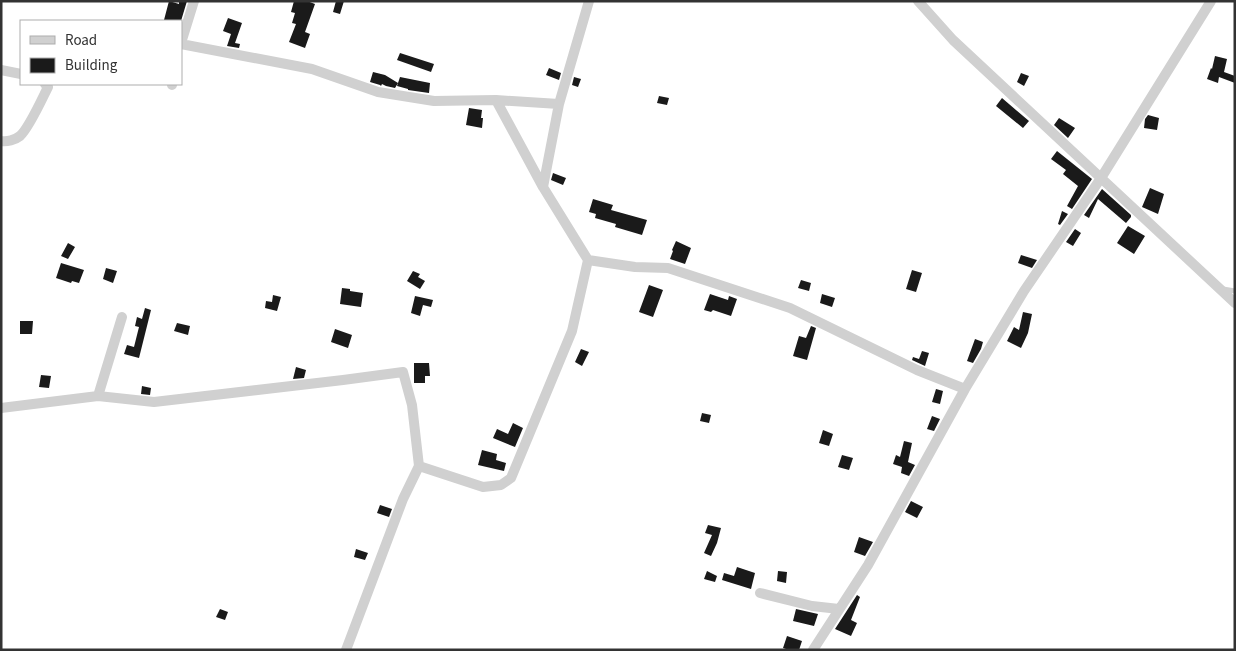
<svg xmlns="http://www.w3.org/2000/svg" width="1236" height="651" viewBox="0 0 1236 651" font-family="'Source Sans 3',sans-serif">
<rect width="100%" height="100%" fill="#fff"/>
<path fill="#1a1a1a" d="M169,1l10,3v-3h8l-6,20h-12l-5,-1z
M294,1h13l8,3 -10,28 5,2 -5,14 -16,-6 7,-18 -4,-1 3,-10 -4,-1z
M336,1h8l-4,13 -7,-2z
M228,18l14,5 -7,20 5,1 -1,4 -12,-2 4,-12 -8,-3z
M400,53l34,11 -3,8 -34,-12z
M1215,56l12,3 -3,13 11,4v7l-16,-6 -1,6 -11,-4 4,-11 1,1z
M549,68l12,5 -2,7 -13,-5z
M373,72l12,3 13,8 -3,5 -9,-2 -4,-2 -1,2 -1,-1 -10,-3z
M1021,73l8,3 -5,10 -7,-4z
M400,77l30,6 -1,10 -21,-3v-1l-11,-3z
M574,77l7,2 -3,8 -6,-2z
M659,96l10,2 -2,7 -10,-2z
M1002,98l27,23 -6,7 -27,-22z
M469,108l13,2 -1,8h2l-1,10 -16,-3z
M1148,115l11,3 -2,12 -13,-2 1,-9z
M1059,118l16,10 -7,10 -14,-13z
M1057,151l35,28 -20,30 -5,-3 11,-20 -15,-12 3,-4 -15,-11z
M553,173l13,5 -3,7 -12,-5z
M1150,188l14,6 -6,20 -16,-7z
M1102,189l29,26v2l-5,6 -28,-24 -9,19 -5,-3z
M593,199l20,6 -2,5 36,10 -5,15 -27,-8 1,-3 -21,-6 1,-4 -7,-2z
M1062,211l6,3 -8,11 -2,-1z
M1128,226l17,10 -11,18 -17,-11z
M1075,229l6,4 -8,13 -7,-4z
M676,241l15,7 -6,16 -15,-5 3,-8 -1,-1z
M68,243l7,4 -7,12 -7,-3z
M1021,255l16,5 -5,8 -14,-5z
M61,263l23,7 -5,13 -7,-2 -1,2 -15,-5z
M106,268l11,3 -4,12 -10,-4z
M912,270l10,3 -6,19 -10,-3z
M413,271l7,3 -2,3 7,4 -5,8 -13,-8z
M801,280l10,3 -2,8 -11,-3z
M649,285l14,5 -10,27 -14,-5z
M342,288l8,1v2l13,2 -2,14 -21,-3z
M710,294l18,6 1,-4 8,3 -6,17 -18,-6 -2,2 -7,-2z
M822,294l13,4 -3,9 -12,-4z
M273,295l8,2 -4,14 -12,-3 1,-7 6,1z
M415,296l18,4 -2,7 -8,-2 -3,11 -9,-3z
M145,308l6,2 -12,48 -15,-4 3,-9 7,2 5,-20 -4,-1 2,-9 5,2z
M1023,312l9,2 -4,19 -7,15 -14,-7 7,-14 5,3z
M20,321h13l-1,13h-12z
M177,323l13,3 -2,9 -14,-4z
M811,326l5,2 -9,32 -14,-4 6,-20 7,2z
M335,329l17,6 -4,13 -17,-6z
M975,339l8,3 -2,7 -8,14 -6,-2z
M581,349l8,3 -7,14 -7,-4z
M922,351l7,2 -4,13 -13,-6 1,-3 6,2z
M414,363h15l1,13h-5v7h-11z
M296,367l10,3 -2,8 -11,1z
M41,375l10,1 -2,12 -10,-1z
M142,386l9,2 -1,7 -9,-1z
M936,389l7,2 -3,13 -8,-2z
M702,413l9,2 -2,8 -9,-2z
M932,416l8,3 -6,12 -7,-2z
M513,423l10,5 -8,19 -22,-9 4,-9 11,5z
M823,430l10,4 -4,12 -10,-3z
M904,441l8,2 -4,19 7,3 -6,11 -8,-3 1,-6 -9,-3 3,-9 4,2z
M482,450l15,4 -1,6 10,3 -2,8 -26,-6z
M842,455l11,3 -4,12 -11,-3z
M911,501l12,6 -6,11 -12,-6z
M380,505l12,4 -3,8 -12,-4z
M708,525l13,3 -4,15 -6,13 -7,-3 8,-18 -7,-2z
M859,537l14,5 -8,14 -11,-4z
M356,549l12,4 -3,7 -11,-3z
M737,567l18,6 -4,16 -29,-9 2,-7 10,3z
M707,571l10,5 -2,6 -11,-3z
M778,571l9,1 -1,11 -9,-2z
M857,595l3,2 -9,23 6,3 -6,13 -16,-7z
M220,609l8,3 -3,8 -9,-3z
M796,609l22,5 -4,12 -21,-5z
M787,636l15,5 -3,9h-10l-6,-2z"/>
<g fill="none" stroke-linecap="round" stroke-linejoin="round">
<path stroke="#d0d0d0" stroke-width="5" d="M1223,289l12,2"/>
<path stroke="#d0d0d0" stroke-width="10" d="M918,1l35,39 282,263
M181,43l13,-42
M181,44l131,25 66,23 56,9 62,-1 63,4
M1,70l20,4
M172,85v-1
M496,100l47,87
M1,141c6,1 14,-1 19,-5 9,-8 22,-37 28,-49l-3,-3
M588,260l47,7 33,1 122,40 127,62 48,19
M98,396l24,-79
M1,408l97,-12 56,6 189,-22 60,-8 9,33 7,61
M760,593l52,13 27,3
M346,650l57,-151 16,-33 64,21 18,-2 10,-7 61,-147 16,-71 -45,-73 16,-83 30,-103
M813,650l55,-85 97,-176 59,-98 77,-113 110,-177"/>
</g>
<rect width="1236" height="651" fill="none" stroke="#333333" stroke-width="5"/>
<rect x="20" y="20" width="162" height="65" fill="#ffffff" stroke="#adadad"/>
<rect x="30" y="36" width="25" height="8" fill="#d0d0d0" stroke="#adadad"/>
<text x="65" y="45" font-size="15" fill="#333333">Road</text>
<rect x="30" y="58" width="25" height="15" fill="#1a1a1a" stroke="#adadad"/>
<text x="65" y="70" font-size="15" fill="#333333">Building</text>
</svg>
